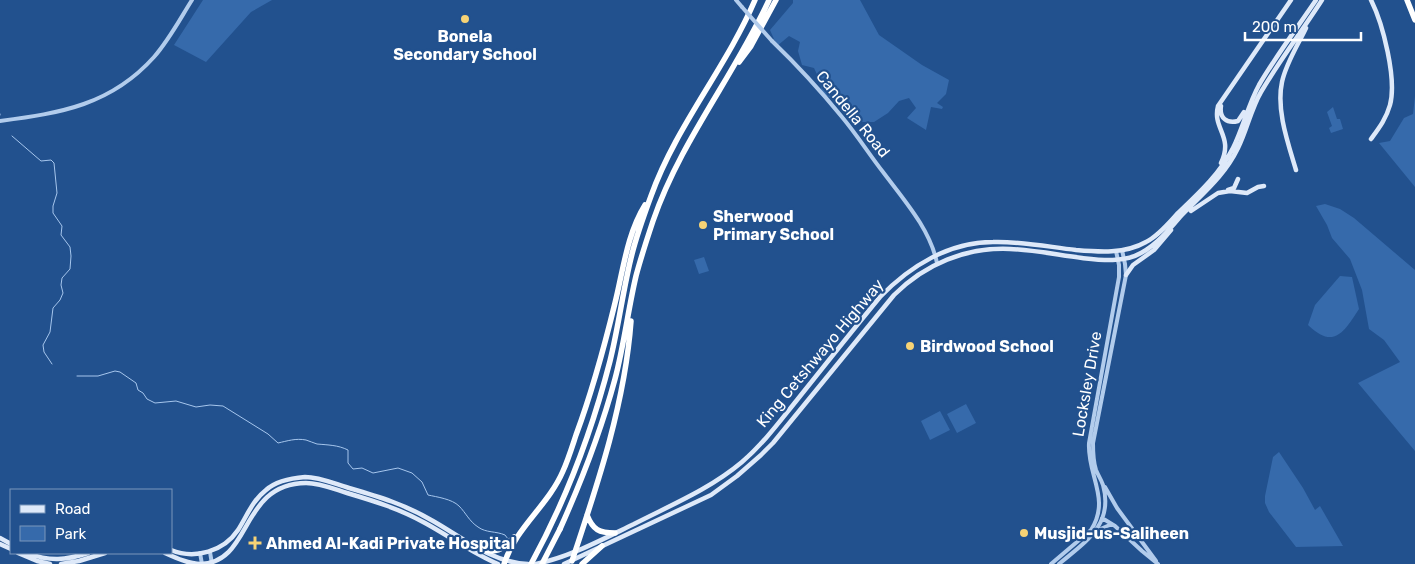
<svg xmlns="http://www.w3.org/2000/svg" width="1415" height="564" viewBox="0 0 1415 564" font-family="Rubik,sans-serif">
<rect width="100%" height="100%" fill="#22518e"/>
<path fill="#366aab" d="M203,0h69l-21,12 -45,50 -32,-17z
M793,0h67l19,35 43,30 27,15 -3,14 -9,9 6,4 -1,2 -11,-2 -5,23 -19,-12 9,-10 -7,-10 -10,3 -11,12 -14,9h-18l-11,-14 -23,-16 -2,-11 -6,-13 -12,-3 -4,-14 2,-9 -11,-6 -12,10 -7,-16 23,-27z
M1415,96v91l-36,-44 11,-2 14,-23 9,-4z
M1333,107l4,12h3l3,10 -12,4 -2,-5 3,-2 -5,-14z
M1325,204l15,5 14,9 61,52v181l-57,-68 42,-21 -16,-22 -15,-11 -7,-39 -12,-31 -18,-21 -5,-13 -11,-19z
M704,257l5,14 -10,3 -5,-14z
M1340,276l12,1 7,32c-15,23 -25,41 -51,16l7,-20z
M966,404l10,19 -19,10 -10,-19z
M940,411l10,19 -20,10 -9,-19z
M1279,452l24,36 12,22 5,-4 23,40 -47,1 -27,-35 -4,-9v-7l8,-39z"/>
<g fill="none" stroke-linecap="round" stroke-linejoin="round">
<path stroke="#a6c6ed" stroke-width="1" d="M0,114v1
M12,136l29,25 10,-1 3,3 3,30 -4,13v7l9,13 -1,9 9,12 1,9 -1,13 -8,9 -1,7 2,8 -3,7 -7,8 -3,24 -7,13 1,7 8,12
M77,376h21l17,-5 5,1 16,11 2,7 5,3 4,6 8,4 21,-2 20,6 14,-2 13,1 45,28 10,9c9,-2 18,-5 28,-3 4,1 7,3 11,4 11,1 21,1 31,6v13l5,6 9,-1 11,5 25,-5 14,5 10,9 6,13c9,2 24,4 31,11 7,7 10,15 19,21 8,6 18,4 27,8l3,4"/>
<path stroke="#b2ccec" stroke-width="4" d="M736,0l6,7
M772,41c25,24 48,49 70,76 15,18 27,37 41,55 21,28 47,57 54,91
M0,121c61,-8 111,-16 154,-64 15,-17 26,-38 38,-57
M1105,487l12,21 39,53
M1102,518l13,8 27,25 16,13
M1096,531l16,-7
M210,552l2,12
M200,553l2,11
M1051,564l40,-34c20,-31 -4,-55 -2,-87l30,-166v-12l-3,-14
M1059,564c26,-22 55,-39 44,-79 -2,-6 -5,-10 -7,-15 -3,-9 -3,-18 -3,-27l33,-168 -1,-11 -3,-14"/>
<path stroke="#dee9f9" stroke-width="4.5" d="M1371,0c12,24 26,79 19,105 -4,14 -11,23 -19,34
M1221,106c-2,12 6,18 17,15l6,-9
M1221,163c13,-27 -9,-34 -3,-57l73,-106
M1296,170c-8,-27 -20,-60 -14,-88 4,-19 16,-37 24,-54
M1228,190l6,-2 4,-9
M1191,211l27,-18 12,-2 17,2 11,-6 6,-1
M1126,275l7,-10 21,-15 17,-20
M0,538l11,6
M0,544l11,5
M171,550c24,10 53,1 67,-20 9,-14 14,-29 28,-40 10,-9 26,-12 39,-13 15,0 30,7 44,11 31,9 55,16 84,33 30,17 60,42 95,43
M18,553l19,8 13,3
M28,553c22,9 38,7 60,0
M165,553c11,5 24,11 36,11 52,-2 38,-80 105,-81 14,0 28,6 41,10 27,8 53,16 78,30 24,13 47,30 73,41
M61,564l18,-3 26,-8
M536,564c34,-7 67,-25 98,-40 37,-19 76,-35 108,-62 21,-18 38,-41 55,-62 28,-35 55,-69 83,-103 30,-31 69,-55 113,-55 28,-1 56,5 83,8 23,2 49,4 70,-8 12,-6 22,-18 31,-28 21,-20 42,-39 56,-66 10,-20 15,-43 26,-63 17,-29 38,-57 57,-85
M564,564l147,-69 26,-19 24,-21 12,-12 121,-148c31,-31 72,-48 116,-46 24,1 48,6 72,9 18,2 42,5 59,-5 15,-8 28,-23 39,-36 22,-23 44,-40 58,-69 9,-18 13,-39 23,-56 19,-32 41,-61 61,-92"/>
<path stroke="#fff" stroke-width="5.5" d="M1407,0l8,20
M739,62l12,-16 25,-46
M587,515c6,15 12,18 28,18
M560,529c22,-49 41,-98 55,-150 9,-34 13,-69 21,-103 5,-19 11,-37 17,-55 27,-79 81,-145 116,-221
M479,549c19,5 22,1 35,-12
M572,561c26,-78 53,-158 59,-240
M504,564c12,-37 44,-58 59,-93 5,-11 9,-24 13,-36 16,-43 28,-87 39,-132 8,-32 12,-69 30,-98
M531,564c35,-64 61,-133 79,-203 9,-36 13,-72 22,-107 5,-20 12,-39 19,-58 25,-70 75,-128 104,-196
M582,564l20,-18"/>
<path stroke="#b2ccec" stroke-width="4" d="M742,7l30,34"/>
<path stroke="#fff" stroke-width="5.5" d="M542,564l18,-35"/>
</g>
<g fill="#f7d375" stroke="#22518e" stroke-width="2">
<circle cx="465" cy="19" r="5"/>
<circle cx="703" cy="225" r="5"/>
<circle cx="910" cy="346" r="5"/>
<circle cx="1024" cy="533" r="5"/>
<path d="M252.5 535.5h5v5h5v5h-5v5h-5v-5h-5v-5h5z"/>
</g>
<g text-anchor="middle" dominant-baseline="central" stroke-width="4.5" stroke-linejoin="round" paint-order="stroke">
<g font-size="16" font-weight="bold" fill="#fff" stroke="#22518e" text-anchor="start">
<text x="465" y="36" text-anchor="middle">Bonela<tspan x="465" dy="18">Secondary School</tspan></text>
<text x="713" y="216">Sherwood<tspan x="713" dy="18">Primary School</tspan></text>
<text x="920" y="346">Birdwood School</text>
<text x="1034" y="533">Musjid-us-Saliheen</text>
<text x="266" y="543">Ahmed Al-Kadi Private Hospital</text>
</g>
<g font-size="16" fill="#fff" stroke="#22518e">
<text transform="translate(853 114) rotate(51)">Candella Road</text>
<text transform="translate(820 353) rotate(-50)">King Cetshwayo Highway</text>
<text transform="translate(1087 384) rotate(-80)">Locksley Drive</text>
</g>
</g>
<rect x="10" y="489" width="162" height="65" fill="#22518e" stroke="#7a97bb"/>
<rect x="20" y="505" width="25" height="8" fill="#dee9f9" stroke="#7a97bb"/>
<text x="55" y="514" font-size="15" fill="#ffffff">Road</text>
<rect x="20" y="526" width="25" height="15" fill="#366aab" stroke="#7a97bb"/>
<text x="55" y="539" font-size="15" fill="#ffffff">Park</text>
<path d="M1245 32v8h116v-8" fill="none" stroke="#ffffff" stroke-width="2.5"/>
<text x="1252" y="32" font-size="15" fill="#ffffff" stroke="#22518e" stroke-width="4" paint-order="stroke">200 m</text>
</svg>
